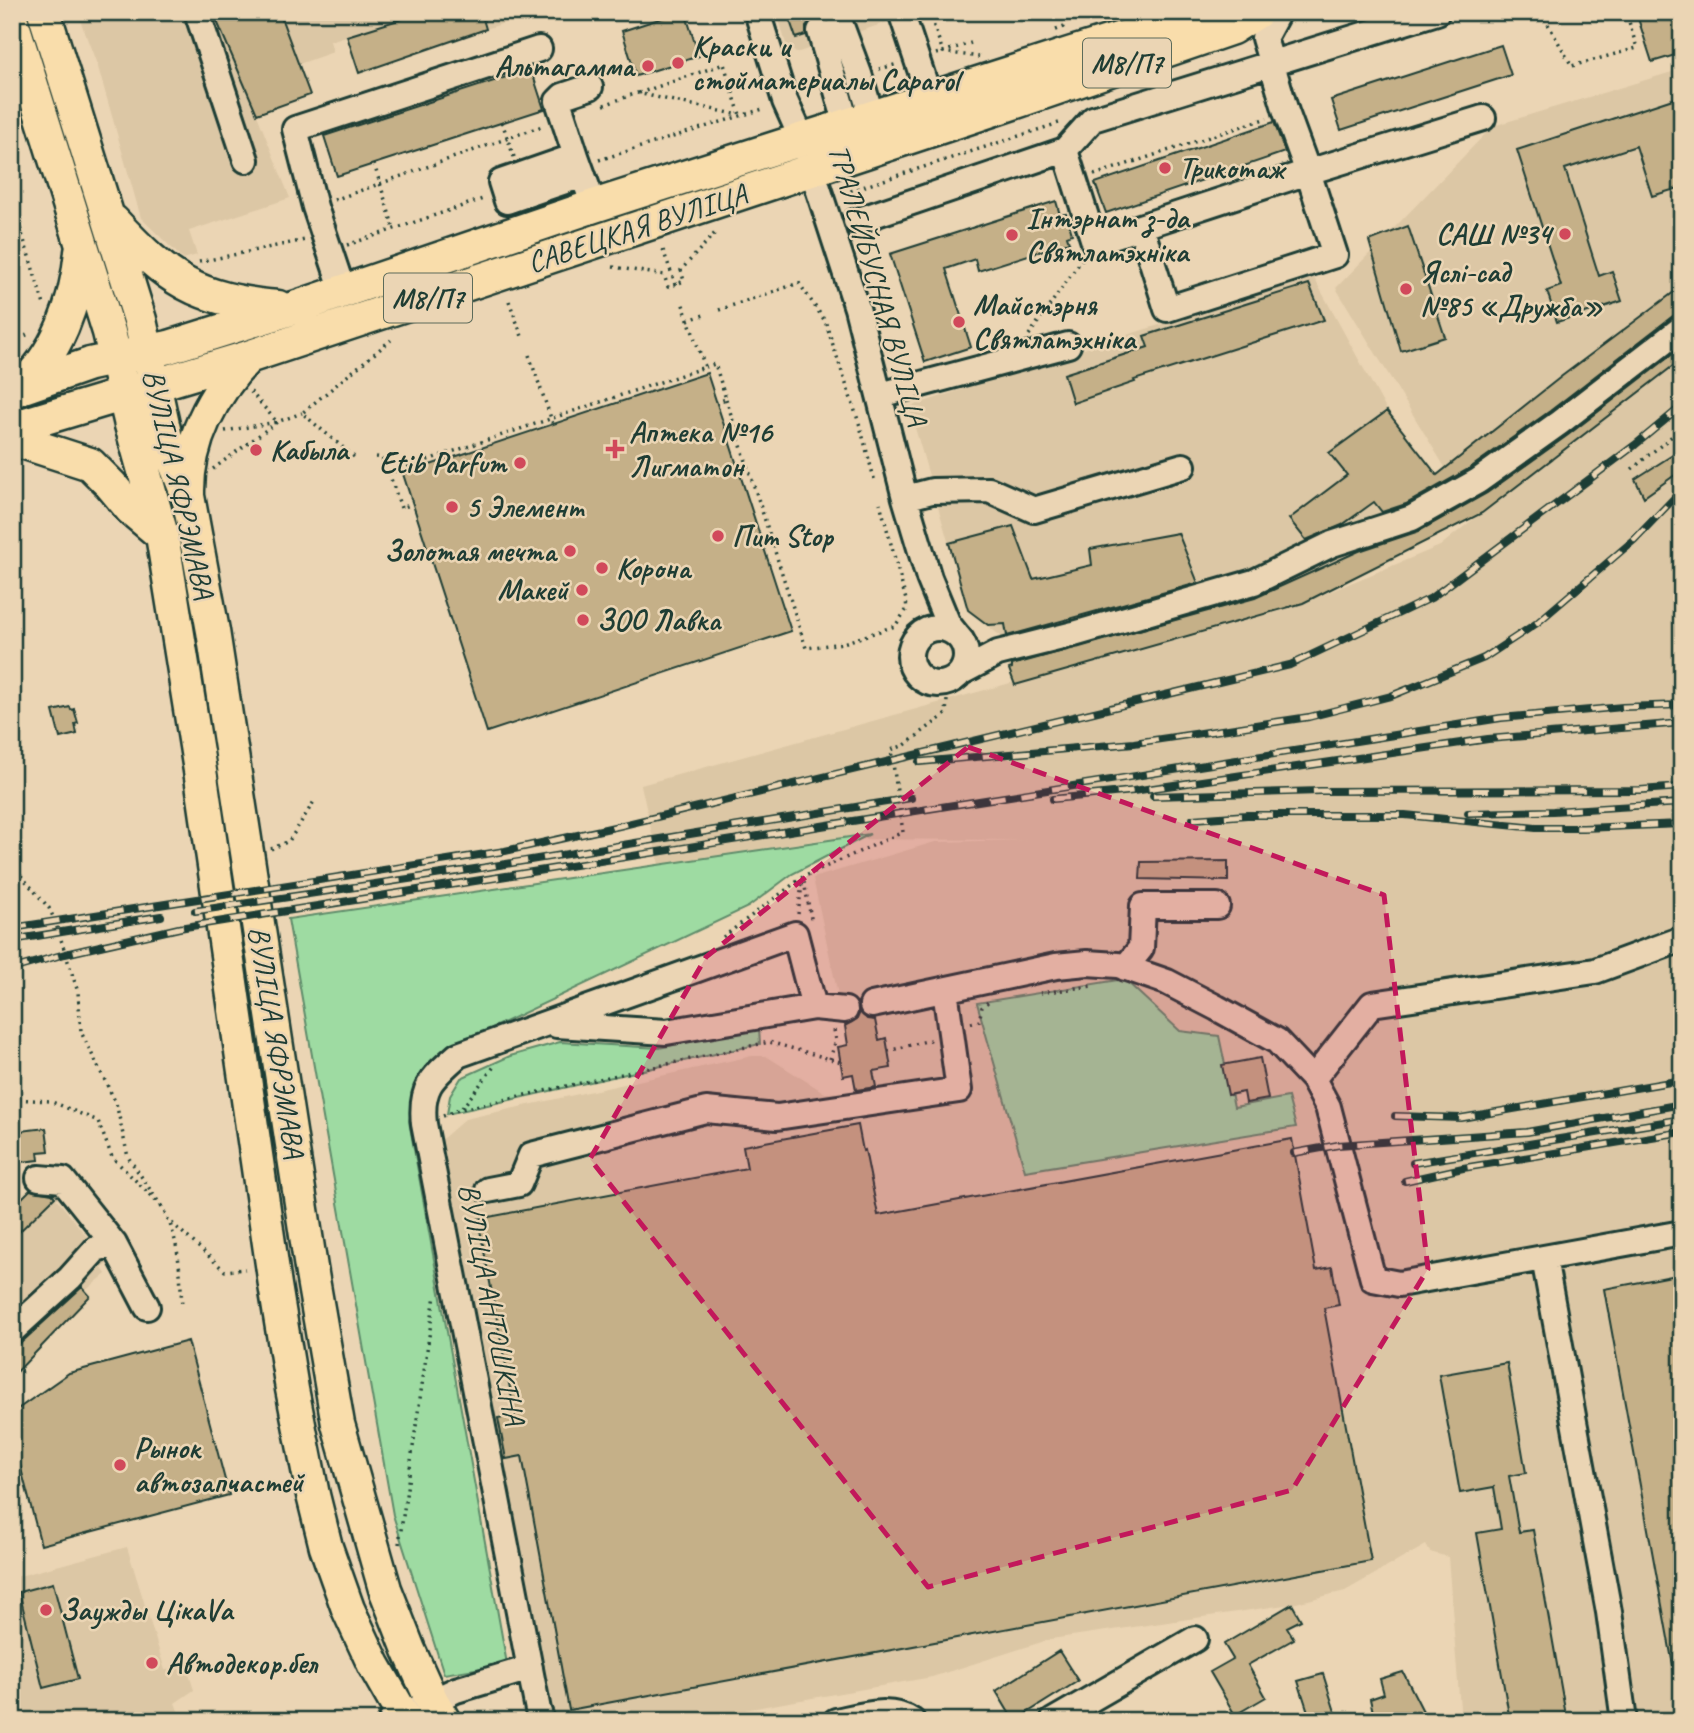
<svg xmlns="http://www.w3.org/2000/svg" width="1694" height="1733" viewBox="0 0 1694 1733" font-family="Caveat,sans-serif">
<rect width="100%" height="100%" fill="#ebd5b4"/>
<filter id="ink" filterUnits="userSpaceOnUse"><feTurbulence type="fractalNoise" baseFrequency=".0143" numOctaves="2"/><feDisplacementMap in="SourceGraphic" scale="14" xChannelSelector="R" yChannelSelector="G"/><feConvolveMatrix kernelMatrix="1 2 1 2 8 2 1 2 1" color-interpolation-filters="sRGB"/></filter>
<g filter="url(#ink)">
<path fill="#dcc7a5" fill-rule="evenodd" d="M77,12h347l-94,29 3,11 -34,12 11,31 -53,20 33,83 -101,33 8,24 -14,4 -42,-41 -43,-151z
M481,12h57l-52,17z
M777,12h140l-121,41 -10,-9z
M1682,69v1652h-221l-13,-164 -18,-5 -4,-7 -81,46 -53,13 -241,35 -119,38 -250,44h-127l-7,-5 -108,-569 1,-7 24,-21 287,-63h14l59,37 31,-1 -3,-18 -10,2 -5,-29 10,-2 -3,-19 4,-2 -6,-26 -5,-3 -25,-117 122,-36 92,-2 -204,-1 -163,30 -19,-84 373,-103 -5,-13 -1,-27 -40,-32 -59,-203 211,-70 194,-59 73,133 40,52 -31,36 50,-30 -110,-181 157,-162zM1477,516l-37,30 -123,51v-1z
M12,1195l23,22 20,-20 53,66 -6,5 4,6 -21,17 -73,86z
M127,1547l38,123 22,-2 7,22 -19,13 7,18h-170v-143z"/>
<path fill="#9edba2" stroke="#5e8c6b" stroke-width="2" d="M870,834l-78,40 -44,33 -303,143 -22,20 -14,51 98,543 -63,10 -51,-159 -105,-596z
M1124,979l56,52 39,5 15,71 54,-10 8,30 -271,44 -48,-168z
M759,1028l1,16 -313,70 3,-18 11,-18 49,-22 50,-14 99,6z"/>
<path fill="#c5b088" stroke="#1f3d34" stroke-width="2" d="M213,12h66l31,83 -53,19z
M424,12h57l5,17 -127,44 -12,-37z
M681,12h4l14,44 -63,20 -14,-45z
M804,12h26l-4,6 -9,-1 -7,3 -4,7v8l-10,3 -7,-20z
M1636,12h46v41l-30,9z
M1501,45l10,30 -170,55 -10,-30z
M531,69l13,40 -207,67 -13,-40z
M1682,96v35l-5,2 5,15v39l-30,9 -16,-50 -71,23 34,107 13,-5 10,30 -65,21 -10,-31 14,-5 -44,-136z
M1274,122l11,30 -179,61 -11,-30z
M1056,201l4,14 6,-1 6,20 -5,2 2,6 -91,29 -3,-12 -29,10 25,78 -46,15 -35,-108z
M1408,226l37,111 -44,14 -32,-110z
M1309,284l15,36 -190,60 1,2 -62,21 -9,-29 84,-27 -4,-11z
M1682,286v27l-9,3 -123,95 -80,57 -64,36 -24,8 -8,-10 -32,23 -36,15 -17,-21 58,-44 -18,-22 58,-42 50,64 125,-99z
M1682,347v12l-200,154 -179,90 -288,82 -6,-16 3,-1v-3l243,-67 104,-47 60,-20 68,-38 81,-58z
M707,373l84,258 -304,101 -84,-258z
M1682,449v21l-38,27 -9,-18z
M1013,526l20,53 59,-14 -2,-16 88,-16 20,50 -191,53 -2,-12 -17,1 -20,-15 -19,-67z
M70,707l1,3 3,-1 4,14 -3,1 2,10 -17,4 -7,-27z
M1228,861v20l-88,-2 1,-17z
M860,1012l7,7 8,1 4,20 7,-2 5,30 -18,3 3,16 -20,3 -3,-16 -10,2 -5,-29 10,-2 -3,-19 12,-7z
M1260,1058l8,41 -22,4 -2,-11 -16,3 -6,-30z
M858,1125l5,26 2,-1 13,65 414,-76 24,131 16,-3 7,38 -15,3 47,253 -802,149 -47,-254 -16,3 -8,-41 17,-3 -37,-196 269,-51 -4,-22z
M46,1128l3,23 -11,1 1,8 -27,3v-31z
M30,1190l22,4 3,3 -43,42v-31z
M1682,1274v396l-8,1 -70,-382z
M82,1287l8,9 -78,81v-29l10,-6z
M188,1341l41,154 -188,50 -29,-111v-21l57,-40z
M1507,1363l19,110 -17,3 10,56 14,-2 34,191h-57l-33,-188 24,-4 -7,-42 -34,6 -21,-118z
M53,1583l25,96 -35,9 -24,-96z
M1292,1604l9,16 -14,7 7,12 -46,26 18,32 -31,18 -25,-43 23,-13 -9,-15z
M1059,1651l19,30 -64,40 -18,-30z
M1403,1672l25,49h-53l-5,-22 14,-5 -4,-15z
M1323,1674l15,47h-27l-13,-40z"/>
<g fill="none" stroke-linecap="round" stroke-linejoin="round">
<path stroke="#c2b79a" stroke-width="24" stroke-dasharray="24 12" stroke-linecap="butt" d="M814,12l6,19"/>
<g stroke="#1f3d34" stroke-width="30">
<path id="minor" d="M197,12l49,148
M757,12l28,89 17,38 55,169 48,190 24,80 19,46 8,10
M901,12l29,87
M840,23l19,51 13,44
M820,31l27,95
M1065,150l29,92 214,-70 -22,-60 -22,-74 14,-26
M576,156l-18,-55 5,-5 27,-9
M583,175l-76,26 -6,-19 75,-26 18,50
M856,221l209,-71 28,-31 344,-107
M1141,227l26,82 168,-54 -27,-83 175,-54
M343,291l-28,-84 -20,-78 244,-80
M880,395l188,-50
M905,498l27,-7 57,-1 45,20 149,-44
M910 656a28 28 0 1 1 56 0a28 28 0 1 1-56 0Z
M962,672l36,-19 76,-19 180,-52 78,-38 80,-26 66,-37 81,-58 123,-95
M1125,968l16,-20 2,-42h74
M872,1005l184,-39 31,-3 31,2 49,17 50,26 60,33 36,38 15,28 45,172 26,5 283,-51
M557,1025l109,7 148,-25 31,3
M1313,1079l59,-75 223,-33 87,-32
M39,1178l24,2 51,64 33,63
M488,1190l31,-6 12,-29 175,-45 71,7 182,-27 -14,-100
M1544,1258l65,354 15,109
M12,1331l58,-53 26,-29 18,-5
M391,1721l65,-31 74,-22
M542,1721l-4,-11 -114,-586c-4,-37 8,-46 34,-69l337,-121 19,73
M836,1721c24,-5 54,-15 76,0
M1053,1721l142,-82"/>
</g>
<g stroke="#1f3d34" stroke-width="37">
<path id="major" d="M44,12l96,308 27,123 21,53 25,135 98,637 27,156 47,165 24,61 23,51 12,20
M12,21l97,311 22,93 31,110 40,248 73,502 17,104 21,106 13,52 22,62 26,56 32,56
M113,221c56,60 82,78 165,86
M18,389c40,-34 58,-87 63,-137
M12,391l78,-27 79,-17 125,-39 300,-102 478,-153 108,-33 50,-5
M12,428l236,-71 774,-257 210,-72 25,-16
M12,442l13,1 65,21 21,21 20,24 31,26
M188,494c-1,-52 24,-100 60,-137"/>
</g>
<path stroke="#1f3d34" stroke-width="3.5" stroke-dasharray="2 5" stroke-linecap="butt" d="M929,12l14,40 36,5
M1541,12l31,54 65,-18 -11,-36
M1056,30l8,-3 5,-15
M936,54l35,-11
M879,69l19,-5
M639,93l85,-29 16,51
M604,105l33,-12 102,22
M502,122l12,35
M599,160l167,-52
M374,164l20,65
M1094,175l173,-57
M844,193l218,-71
M334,200l211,-75
M12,201l32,104
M347,245l139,-47
M663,250l14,38
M199,262l106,-22
M613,267l51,8 4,12 16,-6 -3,-11 34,-37
M509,301l14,38
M719,310l80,-27 26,38 35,105 15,56
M688,320l16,-5
M1029,335l54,-77
M12,340l18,-6
M529,355l24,69
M705,367l10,-3 11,35 -9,3
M726,399l80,249 37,-5 52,-17 12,-17 -1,-9 -26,-97
M225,431l52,-9 -27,-31
M354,457l-52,-44 89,-73
M376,457l6,1 7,15 316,-106 -23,-65
M213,469l64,-47 25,-9
M1632,469l50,-41
M389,473l12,35 12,-4
M271,849l18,-8 26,-41
M12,865l37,43 6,13 23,71 3,40 35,71 12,54 34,50
M798,914l5,-37 100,-45 -12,-82 14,-5 41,-31 2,-28
M723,937l80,-60 9,46
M1040,993l52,-7
M971,1023l8,-2 3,-14 6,-5
M888,1051l42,-11 2,-3
M830,1059l6,-19 -2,-10
M12,1099l38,2 48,20 14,36 44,44
M462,1108l34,-44
M443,1116l18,-7 308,-67 72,20
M161,1206c19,31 19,66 21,101
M172,1223l53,48 20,-2
M399,1544l36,-249"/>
<use href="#minor" stroke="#ebd5b4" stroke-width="24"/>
<use href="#major" stroke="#f9ddab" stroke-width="32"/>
<g stroke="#1f3d34" stroke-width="8">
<path id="rail" d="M919,762l215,-19 175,-26 82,-21 93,-38 53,-35 97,-83 48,-50
M1153,796l167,-5 320,-1 42,-3
M1053,799l80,-8 355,-52 194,-16
M1468,813l85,-2 129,-8
M1193,819l54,-4h158l131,13h47l99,-4
M195,911l280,-42 436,-71
M12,928l493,-77 114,-25 671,-161 141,-67 204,-153 47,-39
M12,940l149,-24
M12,969l53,-15 114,-26 1322,-210 122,-11 59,-2
M1395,1116l66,2 221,-38
M1294,1153l44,-8 189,-13 155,-28
M1413,1163l269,-44
M1405,1181l58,-13 219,-36"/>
</g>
<use href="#rail" stroke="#ebd5b4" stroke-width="5" stroke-dasharray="16" stroke-linecap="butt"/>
</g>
</g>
<path fill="#c2185b" fill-opacity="0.2" stroke="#c2185b" stroke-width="5" stroke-dasharray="14 9" stroke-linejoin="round" d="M968,747l416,148 44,374 -136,221 -364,97 -338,-428 116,-202z"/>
<g fill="#d1495b" stroke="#ebd5b4" stroke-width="2.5">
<circle cx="678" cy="63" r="7"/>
<circle cx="648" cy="66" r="7"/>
<circle cx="1165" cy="168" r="7"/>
<circle cx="1565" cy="234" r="7"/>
<circle cx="1012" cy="235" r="7"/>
<circle cx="1406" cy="289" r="7"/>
<circle cx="959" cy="322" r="7"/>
<path d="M611.5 438.5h7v7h7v7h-7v7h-7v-7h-7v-7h7z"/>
<circle cx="256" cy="450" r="7"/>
<circle cx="520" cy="463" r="7"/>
<circle cx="452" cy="507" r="7"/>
<circle cx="718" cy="536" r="7"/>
<circle cx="570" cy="551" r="7"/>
<circle cx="602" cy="568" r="7"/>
<circle cx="582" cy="590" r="7"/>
<circle cx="583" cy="620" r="7"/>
<circle cx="120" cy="1465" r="7"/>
<circle cx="46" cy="1610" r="7"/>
<circle cx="152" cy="1663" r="7"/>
</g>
<g text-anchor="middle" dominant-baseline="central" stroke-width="5" stroke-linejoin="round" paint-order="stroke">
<g fill="#ebd5b4" stroke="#5c6b5a" stroke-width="2">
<rect x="1083" y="38.5" width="88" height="49" rx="5"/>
<rect x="384" y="273.5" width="88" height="49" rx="5"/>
</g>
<g font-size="28" font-weight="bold" fill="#1f3d34">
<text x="1127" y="63">М8/П7</text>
<text x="428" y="298">М8/П7</text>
</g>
<g font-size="30" font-weight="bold" fill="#1f3d34" stroke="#ebd5b4" text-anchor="start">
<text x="692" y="46">Краски и<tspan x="692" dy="34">стойматериалы Сaparol</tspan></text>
<text x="634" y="66" text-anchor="end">Альтагамма</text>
<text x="1179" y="168">Трикотаж</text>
<text x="1026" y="218">Інтэрнат з-да<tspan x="1026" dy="34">Святлатэхніка</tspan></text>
<text x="1551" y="234" text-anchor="end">САШ №34</text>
<text x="1420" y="272">Яслі-сад<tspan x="1420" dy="34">№85 «Дружба»</tspan></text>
<text x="973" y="305">Майстэрня<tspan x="973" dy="34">Святлатэхніка</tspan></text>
<text x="629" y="432">Аптека №16<tspan x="629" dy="34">Лигматон</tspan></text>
<text x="270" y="450">Кабыла</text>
<text x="506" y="463" text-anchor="end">Etib Parfum</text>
<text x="466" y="507">5 Элемент</text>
<text x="732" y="536">Пит Stop</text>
<text x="556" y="551" text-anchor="end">Золотая мечта</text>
<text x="616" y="568">Корона</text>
<text x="568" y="590" text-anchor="end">Макей</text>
<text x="597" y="620">ЗОО Лавка</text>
<text x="134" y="1448">Рынок<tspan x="134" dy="34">автозапчастей</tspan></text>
<text x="60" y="1610">Заужды ЦікаVа</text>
<text x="166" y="1663">Автодекор.бел</text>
</g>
<g font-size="30" fill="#1f3d34" stroke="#ebd5b4">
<text transform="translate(637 228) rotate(-18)">САВЕЦКАЯ ВУЛІЦА</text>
<text transform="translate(878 285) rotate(74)">ТРАЛЕЙБУСНАЯ ВУЛІЦА</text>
<text transform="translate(179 484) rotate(77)">ВУЛІЦА ЯФРЭМАВА</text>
<text transform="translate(277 1042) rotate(81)">ВУЛІЦА ЯФРЭМАВА</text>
<text transform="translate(492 1304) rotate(79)">ВУЛІЦА АНТОШКІНА</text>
</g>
</g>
<rect width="1694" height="1733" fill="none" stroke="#ebd5b4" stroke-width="42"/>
<rect x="21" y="21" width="1652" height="1691" fill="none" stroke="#1f3d34" stroke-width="2.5" filter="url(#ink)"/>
</svg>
